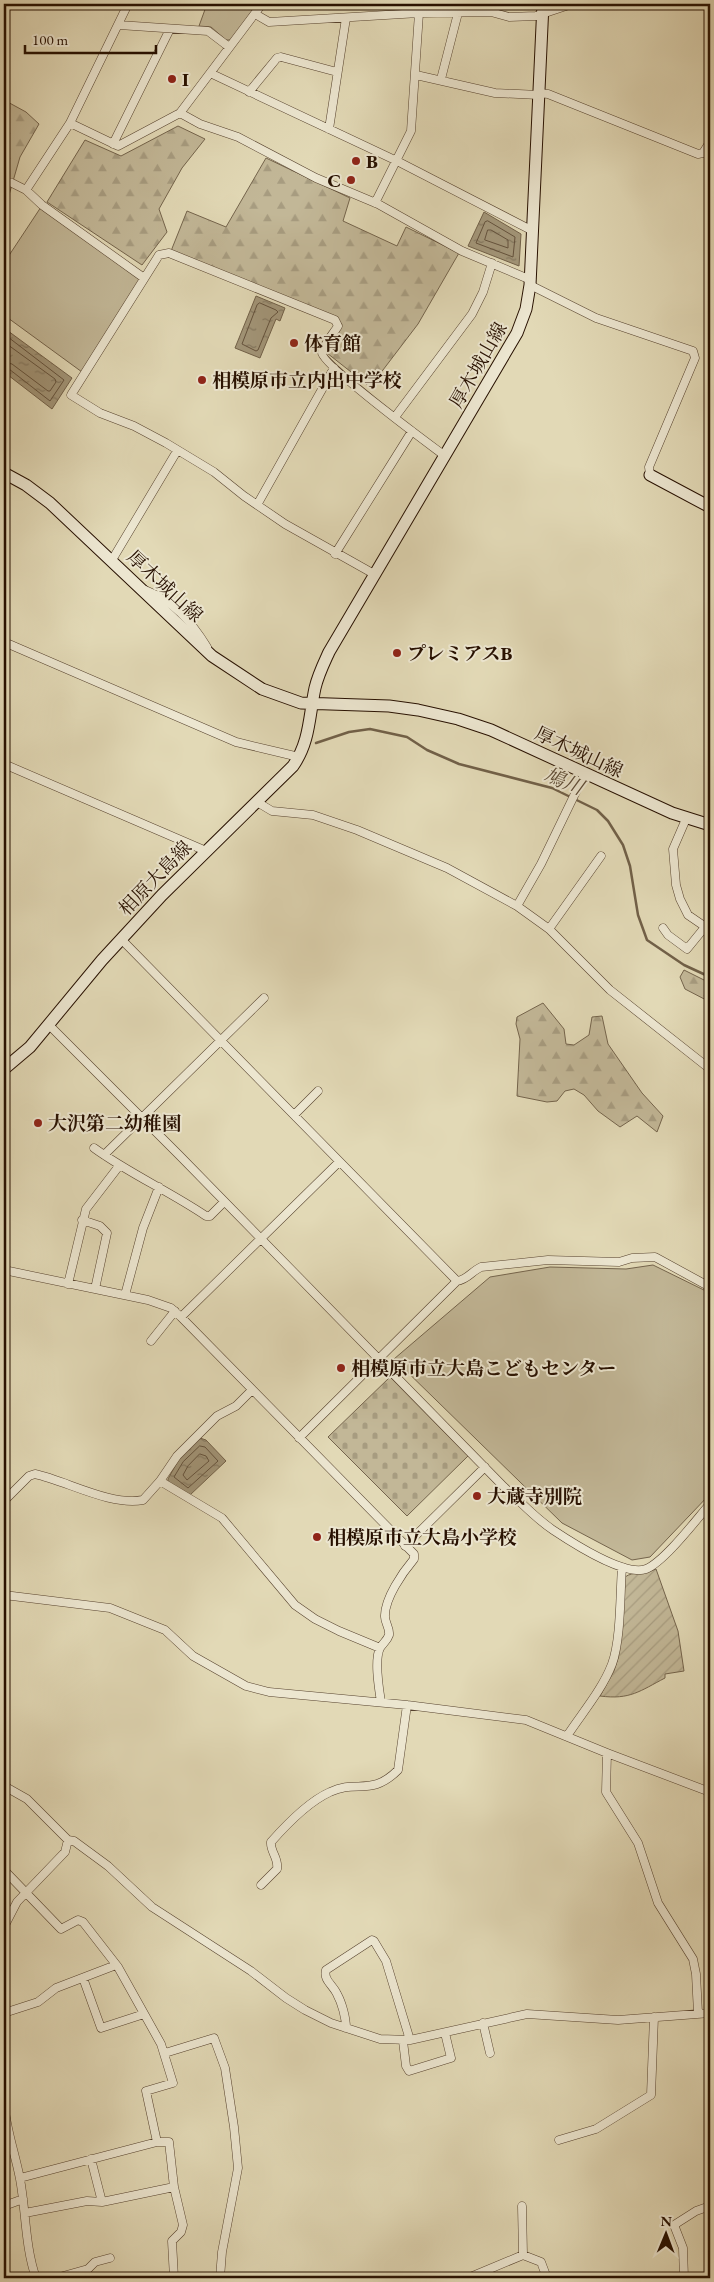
<svg xmlns="http://www.w3.org/2000/svg" width="714" height="2282" viewBox="0 0 714 2282" font-family="'EB Garamond','Noto Serif JP',serif">
<defs>
<pattern id="forest-firs" width="22" height="20" patternUnits="userSpaceOnUse" patternTransform="scale(1.25)"><rect width="22" height="20" fill="#c2b797"/><path d="M5 1l3.5 6h-7zM16 11l3.5 6h-7z" fill="#a79c80"/></pattern>
<pattern id="cemetery-stones" width="16" height="16" patternUnits="userSpaceOnUse" patternTransform="scale(1.25)"><rect width="16" height="16" fill="#c2b797"/><path d="M2 7V4a2 2 0 0 1 4 0v3zM10 15v-3a2 2 0 0 1 4 0v3z" fill="#a79c80"/></pattern>
<pattern id="garden-furrows" width="10" height="10" patternUnits="userSpaceOnUse" patternTransform="scale(1.25)"><rect width="10" height="10" fill="#c2b797"/><path d="M-1 1l2-2M0 10L10 0M9 11l2-2" fill="none" stroke="#a79c80"/></pattern>
<pattern id="water-ripples" width="26" height="14" patternUnits="userSpaceOnUse" patternTransform="scale(1.25)"><rect width="26" height="14" fill="#a29578"/><path d="M2 4q2-2 4 0t4 0M15 11q2-2 4 0t4 0" fill="none" stroke="#847860"/></pattern>
</defs>
<rect width="100%" height="100%" fill="#e2d9b6"/>
<filter id="stains"><feTurbulence type="fractalNoise" baseFrequency=".004" numOctaves="4"/><feColorMatrix values="0 0 0 0 .2 0 0 0 0 .09 0 0 0 0 .02 0 0 0 .5 -.17"/></filter>
<radialGradient id="worn" r=".72"><stop offset=".6" stop-color="#630" stop-opacity="0"/><stop offset="1" stop-color="#630" stop-opacity=".3"/></radialGradient>
<path fill="#c2b797" stroke="#74644c" d="M207,4h50l-26,36h-5l-15,-13 -12,-1z
M41,207l100,73 -59,92 -74,-54 1,-6 -5,-4v-45z
M653,1265l57,28v201l-60,63 -18,3 -70,-37 -168,-164 96,-82 60,-10 76,2z"/>
<path fill="url(#forest-firs)" stroke="#74644c" d="M4,100l22,12 13,12 -19,33 -11,38 -5,1z
M178,126l27,13 -23,29 -23,41 8,23 -25,33 -95,-63 38,-62 36,16z
M266,158l84,40 -7,23 54,25 9,-19 53,26 -41,71 -48,63 -43,-34 15,-29 -6,-5 -165,-68 16,-40 39,16z
M684,970l26,13v19l-25,-13 -5,-12z
M543,1003l21,26 2,15 8,1 15,-10 3,-18 10,-1 6,28 34,49 21,23 -6,16 -20,-16 -17,11 -22,-16 -14,-16 -10,-6 -9,2 -8,10 -10,1 -30,-6 3,-57 -4,-15 1,-7z"/>
<path fill="url(#cemetery-stones)" stroke="#74644c" d="M390,1377l78,79 -61,60 -79,-79z"/>
<path fill="url(#garden-furrows)" stroke="#74644c" d="M656,1569l22,62 6,40 -19,3v4c-25,13 -35,22 -65,18l14,-25 4,-13 7,-81c8,-6 21,-3 31,-8z"/>
<path fill="url(#water-ripples)" stroke="#716048" d="M484,212l37,22 -2,32 -51,-20z
M256,296l29,12 -5,13 -4,-2 -16,39 -25,-10z
M4,328l68,50 -20,31 -48,-37z
M200,1438l6,2 20,21 -36,34 -22,-13v-3l11,-20z"/>
<g fill="none" stroke-linecap="round" stroke-linejoin="round">
<path stroke="#64523c" stroke-width="1" d="M488,221l27,16 -2,20 -37,-14 9,-21z
M488,230h3l17,10v8l-23,-8z
M260,303l16,7 2,2 -7,6 -13,32 -2,1 -14,-7 15,-39z
M4,334l60,46 -14,21 -41,-32 -5,-1
M4,342l51,37 1,3 -6,9h-2l-36,-27 -8,-2
M200,1446l5,1 13,14 -30,27 -14,-11 9,-15z
M200,1454l6,2 3,5 -22,19 -4,-5 5,-9z"/>
<path stroke="#716048" stroke-width="2.5" d="M316,743l33,-11 21,-3 37,8 20,13 32,14 93,24 45,22 11,11 15,24 7,21 8,49 9,25 37,25 26,12"/>
<g stroke="#56422e" stroke-width="9">
<path id="street" d="M255,14l14,8 150,-9 72,-1 18,5 27,-1 36,-12
M119,25l89,6 21,16
M210,73l187,88 136,70
M416,75l79,18 44,2
M441,79l17,-66
M249,92l28,-34 4,-1 56,15
M539,93l9,1 150,60 5,-1 7,-11
M180,113l20,11 38,13 78,41 62,26 84,47 69,29
M70,123l48,23 62,-33 82,-109
M329,129l17,-111
M113,144l57,-115
M12,183l14,7 16,15 102,73
M26,190l44,-67 58,-119
M375,203l36,-72 8,-118
M530,285l66,33 97,33 2,7 -46,109 1,8
M395,417l77,-103 11,-22 9,-29
M257,505l77,-137
M335,554l77,-123
M112,560l65,-109
M374,574l-89,-50 -41,-28 -30,-24 -48,-29 -32,-17 -34,-13 -29,-18 88,-140 10,-2 166,67 3,6c-4,7 -15,19 -16,27 0,12 107,91 123,103
M145,590c28,11 46,31 62,57
M4,642l232,100 63,15
M4,764l202,87
M257,802l15,9 41,4 44,15 90,38 70,38 32,23 61,61 100,79
M686,819l-13,30 3,36 4,14 8,16 22,15
M517,906l24,-42 44,-91
M663,928l5,7 19,14 18,-22
M549,929l52,-73
M121,939l336,342c10,-1 15,-10 24,-14l67,-7 71,2 13,-4 23,-1 55,30
M49,1025l131,131 324,331c16,14 31,31 49,43 18,12 72,47 93,39 18,-7 50,-49 64,-65
M294,1115l24,-24
M94,1148c36,26 75,43 112,68h4l14,-14
M104,1155l160,-157
M339,1162l-158,155 233,237v5c-11,13 -30,40 -29,58 0,6 5,11 4,18 -2,6 -6,8 -9,13 -6,12 -1,41 1,54
M82,1220l18,6 7,7 -12,56
M4,1270l144,30 23,8 10,9
M68,1284l18,-75 33,-43
M125,1295l18,-67 16,-41
M151,1341l24,-30
M299,1438l158,-157
M160,1481l62,37 73,87 20,14 24,12 41,17
M4,1501l25,-25 6,-2c32,7 75,32 108,26l17,-19 17,-25 40,-40 19,-10 16,-16
M405,1546l80,-79
M4,1595l106,13 55,22 28,26 53,30 23,6 138,13 119,15 81,33 103,39
M567,1736c15,-23 35,-46 45,-72 9,-24 8,-70 10,-97
M607,1753l-1,39 32,51 20,60 35,56 3,15 2,39
M4,1786l23,13 41,41 6,1 34,25 44,41 99,64 35,27 19,12 26,13 49,16 30,1 117,-26 91,6 92,-7
M4,1870l57,59 17,-9 5,2 35,45 43,77 12,39 -27,8 11,51
M261,1885l16,-16c2,-11 -7,-17 -6,-27 15,-17 39,-41 59,-50 27,-13 41,5 68,-22l9,-65
M4,1927l13,-25 48,-50 3,-12
M83,1978l18,50 43,-14
M4,2013l34,-11 18,-14 60,-23
M483,2023l7,30
M346,2028c0,-10 -4,-25 -9,-34 -4,-9 -14,-14 -11,-24l46,-30 2,1 12,20 24,79
M403,2041l3,25 3,5 42,-13 -6,-25
M165,2053l49,-15 11,30 9,59 4,41 -16,84 -2,26
M4,2103c2,26 11,50 16,76 6,32 5,68 16,99
M559,2140l37,-11 55,-34 3,-78
M91,2159l11,43
M20,2178l137,-36h12l5,45 9,38 -2,7 -9,9 2,37
M4,2206l19,-7
M522,2206l1,49
M25,2213l62,-12 15,1 72,-15
M56,2278l32,-9 7,-7 15,-4
M468,2278l55,-23 18,7 6,16
M684,2278l-1,-30 -9,-23 22,-14 14,-5"/>
</g>
<g stroke="#271000" stroke-width="13">
<path id="secondary" d="M4,473l22,12 24,18 162,153 50,33 39,14 88,3 29,4 40,9 33,11 181,83 38,12
M650,475l60,32
M4,1069l26,-22 72,-87 60,-65 131,-129c17,-24 16,-50 22,-78 3,-13 9,-25 14,-36l188,-319 9,-24 4,-24 13,-281"/>
</g>
<use href="#street" stroke="#ece6d0" stroke-width="8"/>
<use href="#secondary" stroke="#ece6d0" stroke-width="11"/>
</g>
<g fill="#8f2418" stroke="#ece6d0" stroke-width="2">
<circle cx="172" cy="79" r="5"/>
<circle cx="356" cy="161" r="5"/>
<circle cx="351" cy="180" r="5"/>
<circle cx="294" cy="343" r="5"/>
<circle cx="202" cy="380" r="5"/>
<circle cx="397" cy="653" r="5"/>
<circle cx="38" cy="1123" r="5"/>
<circle cx="341" cy="1368" r="5"/>
<circle cx="477" cy="1496" r="5"/>
<circle cx="317" cy="1537" r="5"/>
</g>
<g text-anchor="middle" dominant-baseline="central" stroke-width="4" stroke-linejoin="round" paint-order="stroke">
<g font-size="19" font-weight="bold" fill="#271000" stroke="#ece6d0" text-anchor="start">
<text x="182" y="79">Ⅰ</text>
<text x="366" y="161">B</text>
<text x="341" y="180" text-anchor="end">C</text>
<text x="304" y="343">体育館</text>
<text x="212" y="380">相模原市立内出中学校</text>
<text x="407" y="653">プレミアスB</text>
<text x="48" y="1123">大沢第二幼稚園</text>
<text x="351" y="1368">相模原市立大島こどもセンター</text>
<text x="487" y="1496">大蔵寺別院</text>
<text x="327" y="1537">相模原市立大島小学校</text>
</g>
<g font-size="19" fill="#271000" stroke="#ece6d0">
<text transform="translate(478 365) rotate(-60)">厚木城山線</text>
<text transform="translate(165 586) rotate(43)">厚木城山線</text>
<text transform="translate(579 752) rotate(25)">厚木城山線</text>
<text transform="translate(155 878) rotate(-46)">相原大島線</text>
</g>
<g font-size="20" font-style="italic" fill="#5e4c36" stroke="#ece6d0">
<text transform="translate(564 781) rotate(22)">鳩川</text>
</g>
</g>
<rect width="714" height="2282" fill="none" stroke="#e2d9b6" stroke-width="20"/>
<rect x="5" y="5" width="704" height="2272" fill="none" stroke="#271000" stroke-width="2.5"/>
<rect x="10" y="10" width="694" height="2262" fill="none" stroke="#271000"/>
<g transform="translate(666 2234) rotate(1)" stroke="#ece6d0" stroke-width="4" paint-order="stroke">
<path d="M0-4L9 19L0 12L-9 19Z" fill="#271000"/>
<text y="-8" font-size="14" font-weight="bold" text-anchor="middle" fill="#271000">N</text>
</g>
<path d="M25 45v8h131v-8" fill="none" stroke="#271000" stroke-width="2.5"/>
<text x="32" y="45" font-size="15" fill="#271000" stroke="#ece6d0" stroke-width="4" paint-order="stroke">100 m</text>
<rect width="100%" height="100%" filter="url(#stains)"/>
<rect width="100%" height="100%" fill="url(#worn)"/>
</svg>
